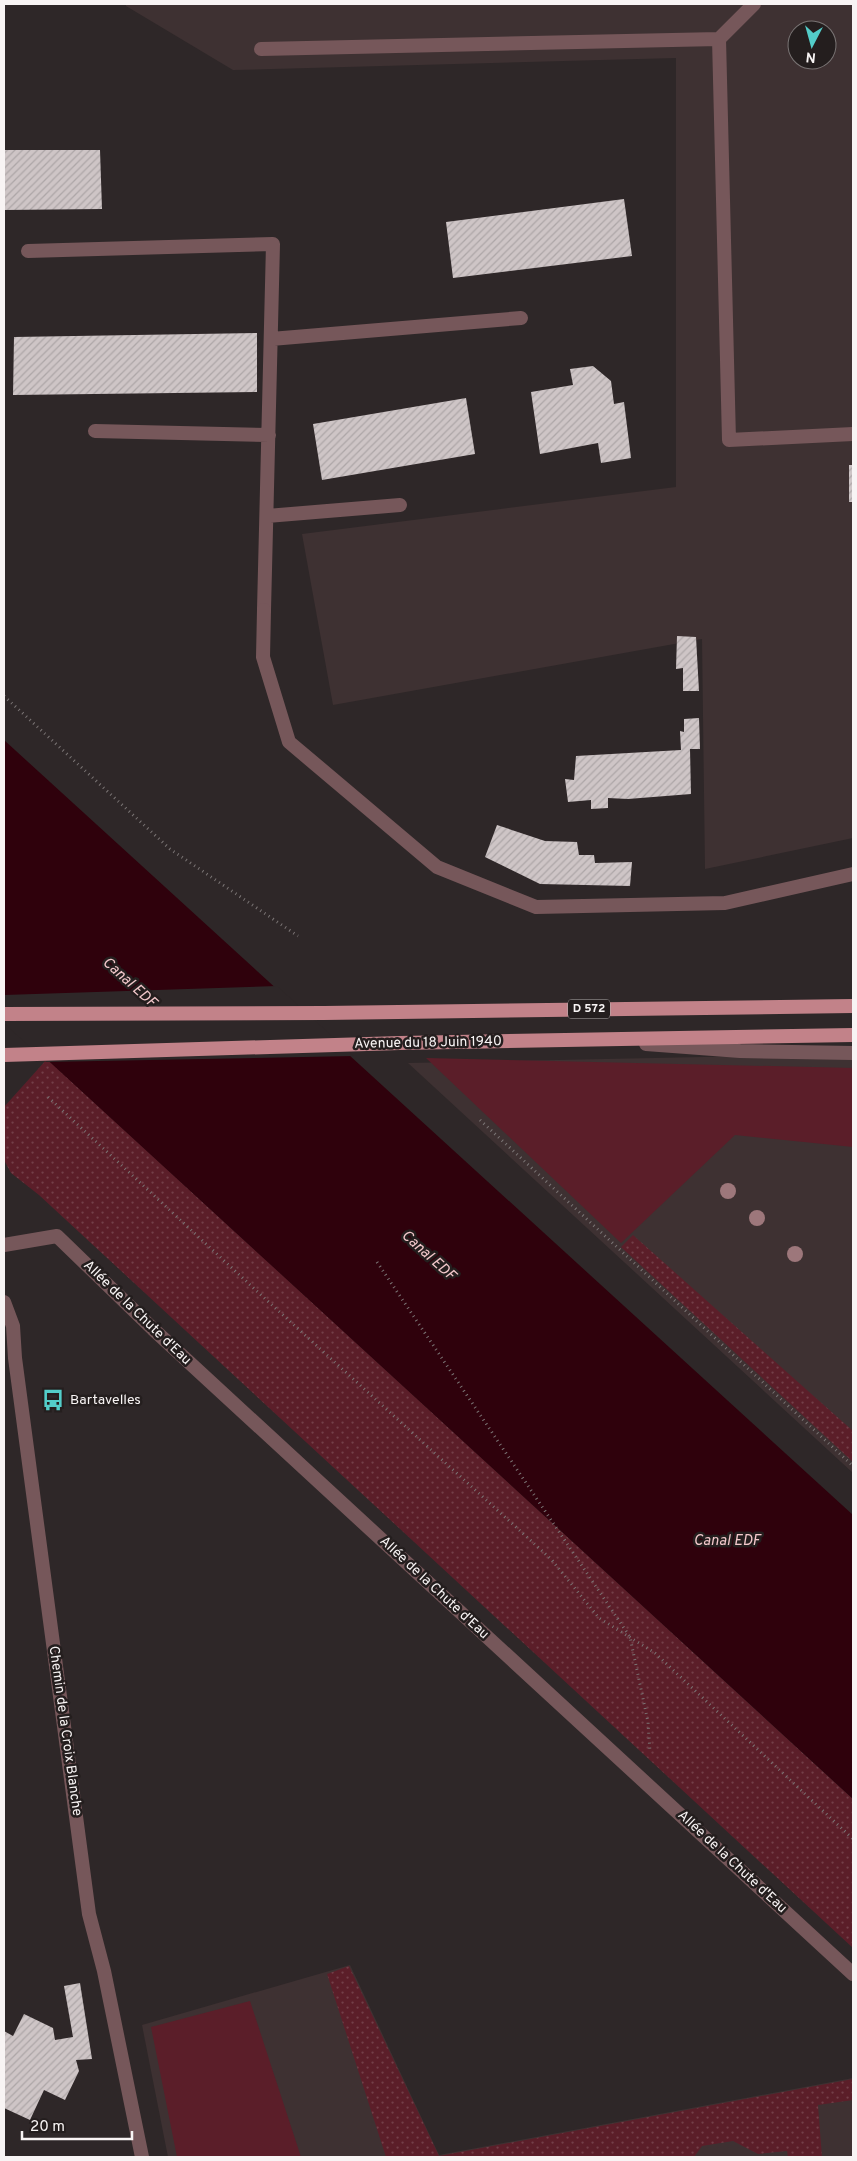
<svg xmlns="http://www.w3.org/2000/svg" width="857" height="2161" viewBox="0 0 857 2161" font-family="Overpass,sans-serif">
<defs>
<pattern id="grass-dots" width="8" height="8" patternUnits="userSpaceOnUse" patternTransform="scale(1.25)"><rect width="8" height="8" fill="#5b1e29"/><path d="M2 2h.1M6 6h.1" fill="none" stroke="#733f49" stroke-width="1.8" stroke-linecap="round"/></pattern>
<pattern id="building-hatch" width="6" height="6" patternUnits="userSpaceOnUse" patternTransform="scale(1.25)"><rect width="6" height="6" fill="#cec5c6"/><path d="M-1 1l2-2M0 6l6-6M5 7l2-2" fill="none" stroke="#ada6a7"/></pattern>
</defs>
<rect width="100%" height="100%" fill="#2e2728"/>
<path fill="#3e3132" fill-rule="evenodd" d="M126,4h727v834l-148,31 -3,-230 -369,66 -31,-171 374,-47v-429l-443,12 -107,-64zM797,30h30v30h-30z
M853,1054v419l-445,-410z
M350,1965l89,190 414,-77v79h-685l-26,-132z"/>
<path fill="url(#grass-dots)" d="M47,1059l806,740v149l-814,-753 -28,-22 -7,-13v-53z
M633,1235l220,196v31l-232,-215z
M349,1966l90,190 414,-77v21l-35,5 4,52h-34l-1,-6 -29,3 -25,-13 -31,5 -8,11h-308l-59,-183z"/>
<path fill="#5b1e29" d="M426,1058l427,10v79l-118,-12 -114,108z
M250,2001l51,156h-124l-26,-130z"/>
<path fill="#2f010c" d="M4,740l849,775v284l-849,-779z"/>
<path fill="#2e2728" d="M277,986l77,70 -308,6 -42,-39v-28z"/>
<path fill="url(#building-hatch)" d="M4,150h96l2,59 -98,1z
M624,199l8,57 -179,22 -7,-56z
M257,333v59l-244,3 1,-58z
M593,366l18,15 3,23 10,-2 7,56 -30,5 -3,-20 -58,11 -9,-62 42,-7 -3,-16z
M466,398l9,56 -153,26 -9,-56z
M849,465h4v37h-4z
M677,636l19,1 3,54h-16v-23l-7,1z
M699,718l1,31h-10l1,45 -63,5 -20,-1v10l-17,1v-9l-23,2 -3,-23 9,1 2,-24 105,-6 -1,-19 4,1v-13z
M497,825l48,16 32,1 2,13h15l1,8 37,-1 -2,24 -90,-2 -55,-27z
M80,1983l12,76 -16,1 3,11 -14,29 -21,-10 -14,30 -26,-12v-77l9,5 11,-22 29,14 2,12 18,-3 -9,-51z"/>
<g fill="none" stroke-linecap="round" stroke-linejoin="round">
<path stroke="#7b7575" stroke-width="3" stroke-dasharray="1 4" stroke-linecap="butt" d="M4,696l166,153 128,87
M48,1097l213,198 290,264 48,59 56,35 198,186
M480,1120l373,346
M377,1262l253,375 18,85 2,30"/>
<path stroke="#76575a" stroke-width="14" d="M754,4l-35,35 10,401 124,-6
M261,49l458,-10
M28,251l245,-7 -9,366
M271,339l250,-21
M95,431l174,4
M267,516l133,-11"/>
<path stroke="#76575a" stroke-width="14" d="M264,610l-1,47 26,85 148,125 99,40 189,-4 128,-29
M646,1044l94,7 113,2
M4,1245l53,-9 96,93 700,645
M4,1302l9,24 2,32 74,556 15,57 38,186"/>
<path stroke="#c28289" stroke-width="14" d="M4,1014l320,-1 529,-7
M4,1055l396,-12 453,-8"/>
</g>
<g fill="#9d777b">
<circle cx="728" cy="1191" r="8"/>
<circle cx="757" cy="1218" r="8"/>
<circle cx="795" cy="1254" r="8"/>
</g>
<defs>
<g id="bus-bare" transform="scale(1.725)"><path d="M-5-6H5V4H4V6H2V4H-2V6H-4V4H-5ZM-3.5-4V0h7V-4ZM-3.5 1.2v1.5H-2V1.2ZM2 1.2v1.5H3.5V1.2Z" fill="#53cdc9" stroke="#241e1e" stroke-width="2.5" paint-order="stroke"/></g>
</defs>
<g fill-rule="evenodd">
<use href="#bus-bare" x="53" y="1400"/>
</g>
<g text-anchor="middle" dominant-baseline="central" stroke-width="5" stroke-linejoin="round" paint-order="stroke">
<rect fill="#241e1e" stroke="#b8b4b4" stroke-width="1" x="568" y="999.5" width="42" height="19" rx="4"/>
<g font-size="12" font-weight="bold" fill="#f8f4f4">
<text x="589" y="1009">D 572</text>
</g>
<g font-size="14" fill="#f8f4f4" stroke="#241e1e">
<text transform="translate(428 1043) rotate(-1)">Avenue du 18 Juin 1940</text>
<text transform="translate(137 1313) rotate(44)">Allée de la Chute d'Eau</text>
<text transform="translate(434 1588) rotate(43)">Allée de la Chute d'Eau</text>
<text transform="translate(65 1731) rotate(82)">Chemin de la Croix Blanche</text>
<text transform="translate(732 1862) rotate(43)">Allée de la Chute d'Eau</text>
</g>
<g font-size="14" fill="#f8f4f4" stroke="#241e1e" text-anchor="start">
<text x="70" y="1400">Bartavelles</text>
</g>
<g font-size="15" font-style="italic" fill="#f3c8cb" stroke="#241e1e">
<text transform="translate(129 983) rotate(42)">Canal EDF</text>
<text transform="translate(428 1256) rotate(42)">Canal EDF</text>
<text x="727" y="1541">Canal EDF</text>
</g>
</g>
<rect width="857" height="2161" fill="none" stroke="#f8f4f4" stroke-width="10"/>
<g transform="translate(812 45) rotate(186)"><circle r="24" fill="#241e1e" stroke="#797474"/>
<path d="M0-4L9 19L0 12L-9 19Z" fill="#53cdc9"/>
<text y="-8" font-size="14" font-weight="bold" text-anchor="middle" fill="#f8f4f4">N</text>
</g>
<path d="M22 2131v8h110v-8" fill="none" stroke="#f8f4f4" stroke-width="2.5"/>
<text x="30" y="2131" font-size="15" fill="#f8f4f4" stroke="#241e1e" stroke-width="4" paint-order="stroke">20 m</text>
</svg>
